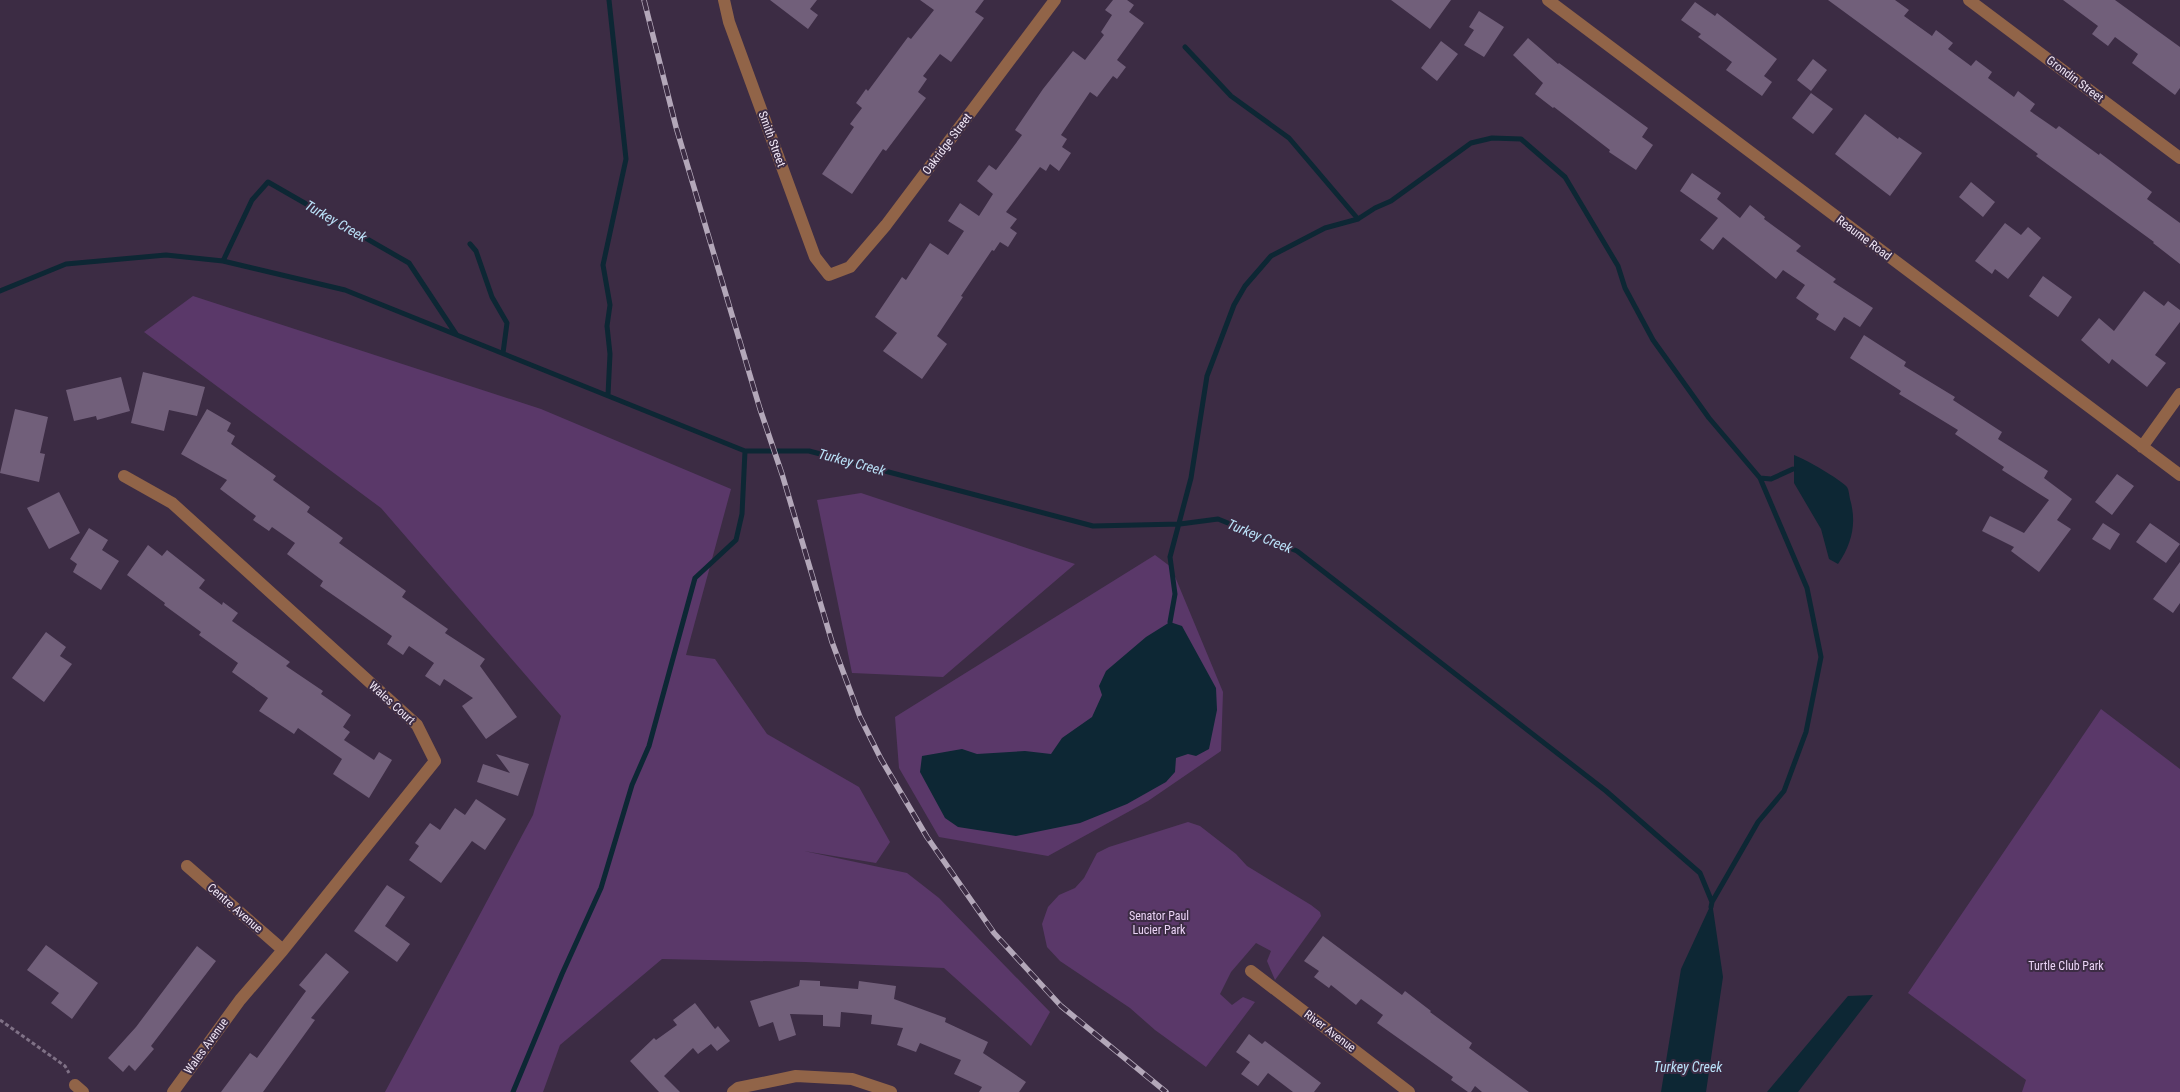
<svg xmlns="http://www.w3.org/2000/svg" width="2180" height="1092" viewBox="0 0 2180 1092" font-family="'Roboto Condensed',sans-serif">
<rect width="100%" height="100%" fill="#3c2c44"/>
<path fill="#5a3869" d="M193,296l348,113 190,80 -45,166 29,4 52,75 92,53 31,55 -14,21 -72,-12 103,22 32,25 111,114 -19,34 -87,-78 -139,-6 -143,-3 -102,86 -17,47h-158l148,-277 28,-99 -180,-208 -237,-176z
M861,493l214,71 -132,113 -91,-4 -35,-173z
M1155,555l16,12 52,125 -2,59 -73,50 -100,55 -109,-19 -40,-69 -4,-51z
M2101,709l79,60v323h-158l4,-12 -118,-87z
M1188,822l12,4 36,28 11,12 64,39 9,7 1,4 -46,64 -8,-19 4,-10 -15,-8 -25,29 -11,22 12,11 11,-8 12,5 -49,65 -51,-37 -25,-22 -70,-47 -13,-14 -5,-23 6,-17 11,-12 16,-7 9,-10 13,-25 12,-6z"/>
<path fill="#0d2734" d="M1794,455c11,4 46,24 53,32 2,3 2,8 3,12 7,24 2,45 -12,65l-9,-5 -8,-30 -27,-46z
M1170,622l12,4 34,62 1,22 -8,39 -13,7 -8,-2 -12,4 -1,14 -9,10 -39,22 -47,19 -64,13 -58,-9 -13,-9 -25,-46 2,-16 40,-7 15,5 48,-3 26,3 11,-16 30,-21 10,-22 -3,-9 7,-15 40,-34z
M1712,902l11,75 -17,115h-45l20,-123z
M1873,995l-75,97h-31l81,-96z"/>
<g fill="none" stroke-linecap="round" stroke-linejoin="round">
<path stroke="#0d2734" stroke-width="5" d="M1185,47l46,49 58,42 69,81
M470,244l6,7 16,46 15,26 -4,30
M223,261l29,-61 16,-18 141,81 47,71
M0,291l66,-27 100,-9 57,6 122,29 400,161h64l284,75 87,-2 38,-5 79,32 309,240 94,82 12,29 -1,5
M608,395l2,-41 -3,-28 3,-21 -7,-40 23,-106 -17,-159
M1760,478l11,1 22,-10
M1170,622l5,-28 -5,-37 21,-79 16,-102 27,-71 11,-19 26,-30 54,-28 33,-9 17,-11 16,-7 80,-58 21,-5 29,1 44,38 53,89 7,22 28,52 56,78 51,60 47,110 14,69 -15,75 -22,59 -26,31 -46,80
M513,1092l49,-118 39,-86 31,-103 17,-39 46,-168 41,-38 6,-26 3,-63"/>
</g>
<path fill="#715f7a" d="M770,0h47l-7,9 8,6 -10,14z
M920,0h64l-9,12 9,6 -33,44 -11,-8 -17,22 4,3 -9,13 8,6 -40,53 -3,-2 -31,45 -30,-20 32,-47 -4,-3 12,-16 -6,-5 10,-14 2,2 40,-54 3,2 23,-29z
M1113,0h14l7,5 -5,7 15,11 -27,37 9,7 -9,12 -4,-3 -16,21 -7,-5 -29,43 6,4 -5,8 9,6 -12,18 -9,-7 -4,7 -6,-4 -34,45 11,7 -7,9 7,5 -9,14 -8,-5 -6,9 -2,-1 -31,46 2,1 -26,39 10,8 -25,35 -39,-28 14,-18 -22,-16 27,-40 4,3 24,-37 18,12 16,-24 -16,-10 12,-18 19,13 14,-22 -16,-13 12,-16 7,5 26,-35 -7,-5 28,-41 30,-38 12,9 19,-25 -3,-3 11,-17 -7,-5z
M1391,0h60l-21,29z
M1828,0h67l14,10 -5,6 28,20 4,-6 17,13 -5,6 23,17 5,-6 16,12 -4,6 26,19 4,-6 17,13 -5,7 26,18 3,-3 40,29 1,-2 52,39 -5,7 33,24v41l-27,-21 1,-1 -118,-86 2,-2z
M2063,0h52l65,47v41l-5,7 -43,-32 6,-9 -23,-17 -7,9 -16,-12 6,-8z
M1695,2l20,14 2,-3 60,46 -13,17 8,6 -10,14 -36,-26 6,-8 -34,-25 3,-3 -20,-14z
M1479,11l25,16 -20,30 -20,-12 10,-15 -5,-3z
M1528,38l30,26 1,-1 89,65 -6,9 11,8 -17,25 -27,-18 1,-2 -56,-43 -1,1 -18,-14 8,-11 -30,-28z
M1441,41l17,13 -21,27 -16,-13z
M1813,59l14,11 -16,21 -14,-11z
M1811,93l22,16 -20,25 -21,-16z
M1865,114l33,25 1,-2 23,16 -32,43 -55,-42z
M1692,173l29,20 -4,6 23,19 10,-13 15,12 -1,2 37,27 -5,5 40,28 -3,3 40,26 -13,19 -16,-10 -9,14 -19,-12 3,-5 -23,-16 9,-13 -22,-15 -7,9 -53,-42 -10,13 -13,-10 18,-22 -38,-27z
M1971,182l24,20 -12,15 -24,-20z
M2005,223l16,12 7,-8 13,11 -33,41 -13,-10 -3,5 -17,-13z
M2043,276l29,21 -14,20 -29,-21z
M2144,291l20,15 4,-5 12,9v12l-25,33 11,8 -19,24 -35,-28 -3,5 -28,-24 18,-22 15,13z
M1864,335l42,27 -2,4 51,31 -2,3 49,32 -4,7 50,32 -4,7 28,21 -15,21 14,9 -32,43 -28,-21 3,-4 -32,-16 8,-15 34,17 25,-33 -47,-30 2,-3 -49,-33 3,-4 -59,-36 2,-3 -51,-33z
M143,372l62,15 -8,29 -28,-6 -5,21 -33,-8z
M121,377l9,34 -33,9 -1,-4 -22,5 -8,-31z
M15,409l33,8 -8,36 5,1 -6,28 -39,-9z
M207,409l24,14 -4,8 8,5 -4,8 45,32 -3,4 37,27 -3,5 36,26 -4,5 67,48 -4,6 46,32 -3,4 40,26 -5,7 37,51 -31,22 -24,-33 11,-8 -29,-19 -4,7 -15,-10 9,-13 -25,-17 -6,9 -16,-11 5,-8 -72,-50 3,-5 -36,-27 8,-11 -23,-16 -3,4 -16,-11 3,-4 -36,-27 7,-9 -46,-26z
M2117,474l17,12 -22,29 -17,-13z
M59,492l21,41 -31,16 -22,-41z
M2103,523l17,11 -10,16 -18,-11z
M2150,523l30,21 -14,19 -30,-21z
M89,528l19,12 -6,10 17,11 -18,29 -28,-18 4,-8 -7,-5z
M148,545l14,11 5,-6 38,30 -6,8 23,17 1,-3 15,11 -6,8 58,41 -4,4 37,25 -2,3 30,21 -8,12 7,5 -6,8 30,20 5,-8 13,8 -23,38 -36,-24 9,-15 -44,-31 -4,6 -35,-23 9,-13 -36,-26 6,-9 -39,-28 2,-3 -37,-27 1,-2 -38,-28z
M2180,562v41l-7,10 -20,-14z
M46,632l20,15 -6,9 12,8 -28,38 -32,-24z
M496,754l33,10 -11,32 -41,-14 6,-18 27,9z
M476,799l30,20 -21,31 -13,-9 -31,42 -32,-23 10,-14 -4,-3 15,-20 10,7 15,-22 10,7z
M387,885l18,12 -20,29 25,18 -13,18 -43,-31z
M1323,936l79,59 3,-4 26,20 -1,1 42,31 -3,5 60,44h-47l-7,-6 -4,6h-3l-17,-12 2,-3 -76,-54 6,-8 -22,-16 -5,6 -25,-20 -2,3 -15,-11 5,-6 -15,-10z
M46,945l52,38 -26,36 -21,-16 8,-10 -32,-23z
M197,946l19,15 -65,85 3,3 -19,22 -6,-6 -6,7 -15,-14 28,-31z
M326,953l23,19 -38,46 4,2 -52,72h-42l29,-39 7,5 49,-67 -7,-6z
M800,980l20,1v5l38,3 1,-8 37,5 -2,13 52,19 -1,4 43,20 -5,11 43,29 -7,10h-40l3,-5 -28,-13 7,-14 -41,-17 -4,9 -19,-7 6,-17 -32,-4 1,-9 -31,-3 -1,15 -17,-1v-11l-33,-1 6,21 -17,6 -6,-19 -14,5 -9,-26 49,-15z
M695,1003l20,26 3,-3 12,15 -13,10 -6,-7 -13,10 -5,-6 -29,28 16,16h-21l-29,-31 24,-23 2,2 21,-15 -4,-5z
M1249,1034l13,10 3,-3 56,42 -7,9h-21l-25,-19 -10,13 -17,-12 9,-12 -14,-10z"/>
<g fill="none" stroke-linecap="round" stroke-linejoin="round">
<path stroke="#7f7186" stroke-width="3" stroke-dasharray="4 2.5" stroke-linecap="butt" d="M0,1020l65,46 4,7"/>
<path stroke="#916448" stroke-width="12" d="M724,0l5,22 86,235 14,18 21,-8 36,-42 169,-225
M1548,0l632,475
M1969,0l211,158
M2142,447l38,-53
M124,476l48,27 245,222 18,36 -152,189 -43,50 -67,92
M187,866l96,84
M1251,971l158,121
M75,1085l8,7
M733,1092l5,-4 58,-12 56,3 39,13"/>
<g stroke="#b3a7b9" stroke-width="5.5">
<path id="rail" d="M644,0l32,127 84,282 22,65 50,168 28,75 21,42 46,78 67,96 67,73 105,86"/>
</g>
<use href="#rail" stroke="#3c2c44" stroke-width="4" stroke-dasharray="11" stroke-linecap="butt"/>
</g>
<g text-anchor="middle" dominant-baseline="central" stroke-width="4" stroke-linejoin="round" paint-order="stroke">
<g font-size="12" fill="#f0e6f5" stroke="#3c2c44">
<text transform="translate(2075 79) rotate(37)">Grondin Street</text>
<text transform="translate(772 139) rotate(70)">Smith Street</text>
<text transform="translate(947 144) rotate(-53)">Oakridge Street</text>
<text transform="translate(1864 238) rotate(37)">Reaume Road</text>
<text transform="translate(392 703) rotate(42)">Wales Court</text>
<text transform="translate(235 908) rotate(41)">Centre Avenue</text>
<text transform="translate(1330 1031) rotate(37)">River Avenue</text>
<text transform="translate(206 1046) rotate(-54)">Wales Avenue</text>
</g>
<g font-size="12" fill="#ead3f5" stroke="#3c2c44">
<text x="1159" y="916">Senator Paul<tspan x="1159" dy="14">Lucier Park</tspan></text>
<text x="2066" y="966">Turtle Club Park</text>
</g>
<g font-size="14" font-style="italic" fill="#bae1f8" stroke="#3c2c44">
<text transform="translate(336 221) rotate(30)">Turkey Creek</text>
<text transform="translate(852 462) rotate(15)">Turkey Creek</text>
<text transform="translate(1260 536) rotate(22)">Turkey Creek</text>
<text x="1688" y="1067">Turkey Creek</text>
</g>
</g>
</svg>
